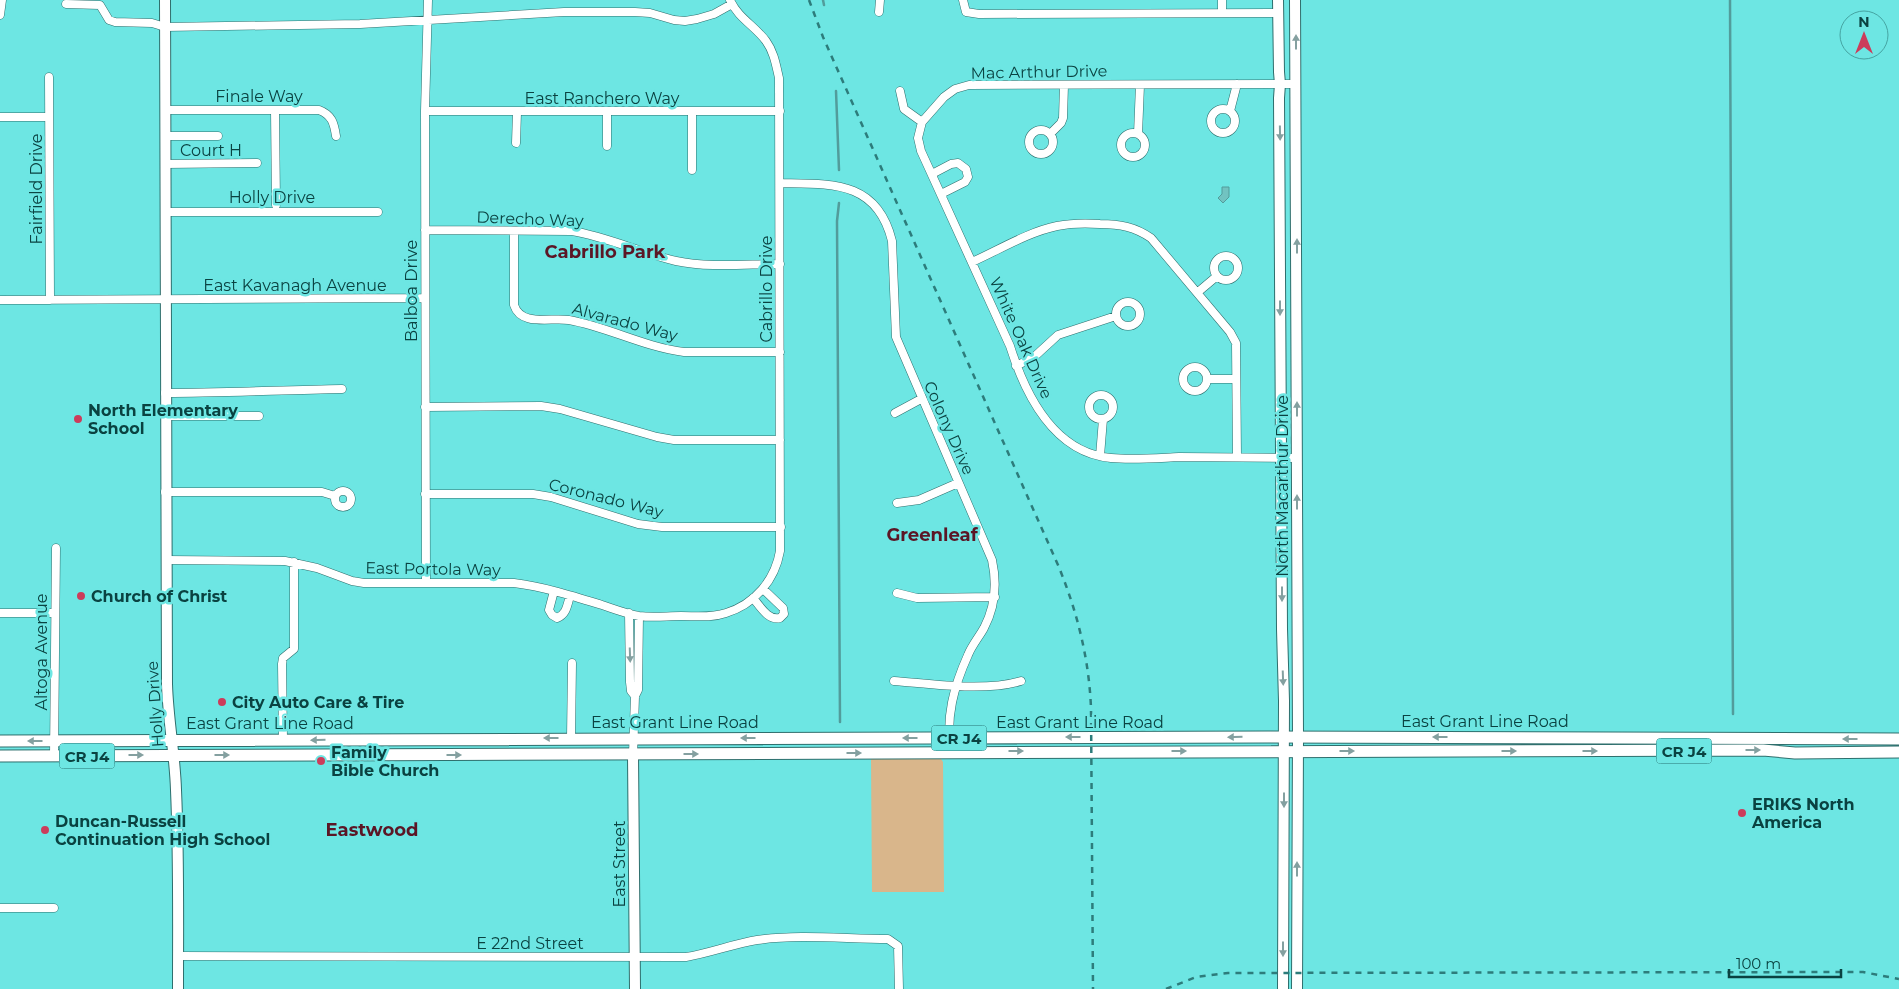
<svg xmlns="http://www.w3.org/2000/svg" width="1899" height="989" viewBox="0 0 1899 989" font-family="Montserrat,sans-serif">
<rect width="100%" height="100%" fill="#6de6e3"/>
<path fill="#d9b68b" d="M871,759h70l2,3 1,130h-72z"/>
<path fill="#71c3c1" stroke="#529c9b" d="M1222,187h7v10l-6,6 -5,-5 4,-4z"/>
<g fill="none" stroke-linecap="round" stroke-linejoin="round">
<path stroke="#529c9b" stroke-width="2.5" d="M823,0l1,5
M1730,0l3,714
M836,91l3,79
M839,203l-2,18 3,501"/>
<g stroke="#2f6f6d" stroke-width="9">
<path id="street" d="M963,0l3,12 13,2 299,-1
M1222,0v13
M66,4l34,1 9,15 6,2 37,1 13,4 195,-3 204,-12h71l15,1 24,7 11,1 12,-2 17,-5 18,-10
M879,12l1,-12
M0,15l2,-15
M49,77l1,223
M1296,84l-327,1 -14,4 -11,8 -22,25 -4,16 3,13 89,195c15,48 44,107 101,112 22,2 46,0 68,-1 40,0 79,1 118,1
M900,91l4,18 18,13
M1211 121a12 12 0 1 1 24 0a12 12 0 1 1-24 0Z
M165,110h154c13,5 15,13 17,26
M275,110l1,95
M425,111h355
M1230,111l7,-27
M0,117h49
M1029 142a12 12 0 1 1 24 0a12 12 0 1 1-24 0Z
M1121 145a12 12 0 1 1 24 0a12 12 0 1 1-24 0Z
M1050,134l11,-11 2,-5 1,-33
M1138,134l2,-49
M165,136h53
M516,143l1,-31
M607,146v-34
M165,164l92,-1
M692,170v-59
M932,174l19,-10 7,-1 8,6 2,8 -3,5 -24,12
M780,183c51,1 97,-3 112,58l4,96 96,223c5,23 3,47 -8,68 -5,9 -12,17 -16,27 -14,31 -23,63 -17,98
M165,212h213
M425,230l147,1c36,6 69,22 104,30 33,7 70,3 104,3
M514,231v74c7,22 37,12 55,15 39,7 75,27 115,32h96
M1214 268a12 12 0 1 1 24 0a12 12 0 1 1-24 0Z
M972,262c27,-12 56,-30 85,-36 15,-3 29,-3 43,-2 20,0 35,3 51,14l79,94 6,11 1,114
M1198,292l19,-16
M0,300l425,-2
M1116 314a12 12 0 1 1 24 0a12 12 0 1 1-24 0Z
M1016,366l18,-9 24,-22 58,-19
M1183 379a12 12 0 1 1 24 0a12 12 0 1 1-24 0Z
M1207,379h29
M165,393c59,0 118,-3 177,-4
M1089 407a12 12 0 1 1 24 0a12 12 0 1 1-24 0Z
M425,407l116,-1 19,3 97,28 17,3h106
M895,413l26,-14
M166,416h93
M1100,456l3,-37
M335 499a8 8 0 1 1 16 0a8 8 0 1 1-16 0Z
M165,492h157l13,4
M425,494h108l18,3 87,27 24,3h119
M897,503l22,-3 39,-17
M166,560l119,1 32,7 35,13 12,2h150c31,4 59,13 88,22 12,4 25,9 37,11 14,2 28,0 42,0 15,0 31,2 45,-3 29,-9 49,-33 54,-62l-1,-473c-3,-13 -5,-26 -13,-37 -11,-15 -28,-23 -36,-41
M426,583l-1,-472 3,-111
M554,591l-5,19 3,5 5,3c10,-4 10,-13 13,-22
M897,593l20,5 78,-1
M753,598c7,8 15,23 27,20l4,-4 -1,-6 -20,-19
M0,613h55
M629,613l1,69 1,9 4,5
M894,681c38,3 91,11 127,0
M571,738l1,-75
M283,740l-1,-76 1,-6 11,-9v-87
M633,755l2,-59 3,-6 1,-74
M54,756l2,-208
M0,908h54
M178,956l508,1c24,-4 47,-13 71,-17 43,-6 88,-1 131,-1l10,7 1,43"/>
</g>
<g stroke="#2f6f6d" stroke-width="12">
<path id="secondary" d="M165,0l2,684c1,36 8,71 9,106 3,67 2,133 2,199
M1278,0l1,72 1,12 -1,14 3,531 2,72 -1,288
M1295,0l3,738 -1,251
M633,755l2,234"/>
</g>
<g stroke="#2f6f6d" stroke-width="13">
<path id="primary" d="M0,741l1268,-4 631,2
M0,756l1763,-6 32,3 104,-1"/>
</g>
<use href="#street" stroke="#fff" stroke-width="8"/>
<use href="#secondary" stroke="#fff" stroke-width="10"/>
<use href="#primary" stroke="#fff" stroke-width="11"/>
<path stroke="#2d7c7b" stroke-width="2.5" stroke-dasharray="6 6" stroke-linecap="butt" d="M809,0l14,37 235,528c19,46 31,93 33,143l2,281
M1166,989l30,-12 32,-4 635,-1 36,7"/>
</g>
<defs><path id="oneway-solid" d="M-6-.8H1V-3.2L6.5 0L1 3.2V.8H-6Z" transform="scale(1.25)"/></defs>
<g fill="#84a0a0">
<use href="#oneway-solid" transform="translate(1296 42) rotate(-90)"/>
<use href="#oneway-solid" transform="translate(1280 133) rotate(89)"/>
<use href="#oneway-solid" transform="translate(1297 246) rotate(-90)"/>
<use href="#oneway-solid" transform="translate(1280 308) rotate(90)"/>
<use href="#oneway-solid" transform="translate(1297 409) rotate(-90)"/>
<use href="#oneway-solid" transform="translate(1297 502) rotate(-90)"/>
<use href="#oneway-solid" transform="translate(1282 594) rotate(90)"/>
<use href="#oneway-solid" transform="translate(630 655) rotate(88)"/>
<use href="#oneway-solid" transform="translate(1283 678) rotate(88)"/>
<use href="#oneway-solid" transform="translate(1073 737) rotate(180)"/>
<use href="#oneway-solid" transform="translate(1235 737) rotate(179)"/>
<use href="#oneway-solid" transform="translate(1440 737) rotate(180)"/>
<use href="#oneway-solid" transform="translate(551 738) rotate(180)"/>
<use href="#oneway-solid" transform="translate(748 738) rotate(180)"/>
<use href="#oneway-solid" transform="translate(910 738) rotate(-180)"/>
<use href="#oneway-solid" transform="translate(1850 739) rotate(-180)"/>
<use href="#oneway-solid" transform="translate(318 740) rotate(179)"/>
<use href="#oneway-solid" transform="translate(35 741) rotate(180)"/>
<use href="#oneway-solid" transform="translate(1753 750)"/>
<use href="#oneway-solid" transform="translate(1016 751)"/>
<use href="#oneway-solid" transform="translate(1179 751)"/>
<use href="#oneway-solid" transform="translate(1347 751)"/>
<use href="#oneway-solid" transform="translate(1509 751)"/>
<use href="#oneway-solid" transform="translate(1590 751)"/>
<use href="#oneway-solid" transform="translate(854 753)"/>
<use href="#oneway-solid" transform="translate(691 754)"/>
<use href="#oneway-solid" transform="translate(136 755)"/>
<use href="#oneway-solid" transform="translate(222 755)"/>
<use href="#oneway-solid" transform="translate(454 755)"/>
<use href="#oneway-solid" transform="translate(1284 800) rotate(90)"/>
<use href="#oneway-solid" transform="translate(1297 869) rotate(-90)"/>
<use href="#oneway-solid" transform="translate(1283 949) rotate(90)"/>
</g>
<g fill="#cc3c5b" stroke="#6de6e3" stroke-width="2">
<circle cx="78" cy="419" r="5"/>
<circle cx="81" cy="596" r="5"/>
<circle cx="222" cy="702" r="5"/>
<circle cx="321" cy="761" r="5"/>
<circle cx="1742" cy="813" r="5"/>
<circle cx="45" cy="830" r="5"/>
</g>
<g text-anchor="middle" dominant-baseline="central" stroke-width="5" stroke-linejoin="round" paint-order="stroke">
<g fill="#6de6e3" stroke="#287372" stroke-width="1">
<rect x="931.5" y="725.5" width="55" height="25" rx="4"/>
<rect x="1656.5" y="738.5" width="55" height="25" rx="4"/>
<rect x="59.5" y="743.5" width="55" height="25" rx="4"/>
</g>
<g font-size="15" font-weight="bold" fill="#0a4241">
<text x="959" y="738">CR J4</text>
<text x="1684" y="751">CR J4</text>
<text x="87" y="756">CR J4</text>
</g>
<g font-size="16" fill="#0a4241" stroke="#6de6e3">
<text transform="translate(1039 72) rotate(-1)">Mac Arthur Drive</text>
<text x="259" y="96">Finale Way</text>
<text x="602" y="98">East Ranchero Way</text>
<text x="211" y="150">Court H</text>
<text transform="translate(36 189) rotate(-90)">Fairfield Drive</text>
<text x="272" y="197">Holly Drive</text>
<text transform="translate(530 219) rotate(2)">Derecho Way</text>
<text x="295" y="285">East Kavanagh Avenue</text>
<text transform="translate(766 289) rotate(-90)">Cabrillo Drive</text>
<text transform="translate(411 291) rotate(-90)">Balboa Drive</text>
<text transform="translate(625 322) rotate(15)">Alvarado Way</text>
<text transform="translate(1021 338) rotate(66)">White Oak Drive</text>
<text transform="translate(949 428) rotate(66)">Colony Drive</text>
<text transform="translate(1282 486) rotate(-90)">North Macarthur Drive</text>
<text transform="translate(606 498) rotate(14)">Coronado Way</text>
<text transform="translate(433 569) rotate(1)">East Portola Way</text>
<text transform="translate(41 652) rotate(-90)">Altoga Avenue</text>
<text transform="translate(155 704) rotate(-94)">Holly Drive</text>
<text x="1485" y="721">East Grant Line Road</text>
<text x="675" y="722">East Grant Line Road</text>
<text x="1080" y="722">East Grant Line Road</text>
<text x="270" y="723">East Grant Line Road</text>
<text transform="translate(619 864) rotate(-90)">East Street</text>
<text x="530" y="943">E 22nd Street</text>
</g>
<g font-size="16" font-weight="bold" fill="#0a4241" stroke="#6de6e3" text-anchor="start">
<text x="88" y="410">North Elementary<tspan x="88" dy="18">School</tspan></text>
<text x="91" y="596">Church of Christ</text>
<text x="232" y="702">City Auto Care &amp; Tire</text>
<text x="331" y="752">Family<tspan x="331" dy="18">Bible Church</tspan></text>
<text x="1752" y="804">ERIKS North<tspan x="1752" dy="18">America</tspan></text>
<text x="55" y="821">Duncan-Russell<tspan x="55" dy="18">Continuation High School</tspan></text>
</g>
<g font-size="18" font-weight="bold" fill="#5b1625" stroke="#6de6e3">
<text x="605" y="252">Cabrillo Park</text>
<text x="932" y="535">Greenleaf</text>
<text x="372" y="830">Eastwood</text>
</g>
</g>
<g transform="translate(1864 35)"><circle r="24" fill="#6de6e3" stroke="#45a4a2"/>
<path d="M0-4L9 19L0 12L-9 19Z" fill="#cc3c5b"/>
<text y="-8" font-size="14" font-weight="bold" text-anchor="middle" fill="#0a4241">N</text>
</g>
<path d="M1729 969v8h112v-8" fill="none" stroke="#0a4241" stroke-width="2.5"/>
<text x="1736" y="969" font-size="15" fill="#0a4241" stroke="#6de6e3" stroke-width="4" paint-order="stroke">100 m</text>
</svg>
